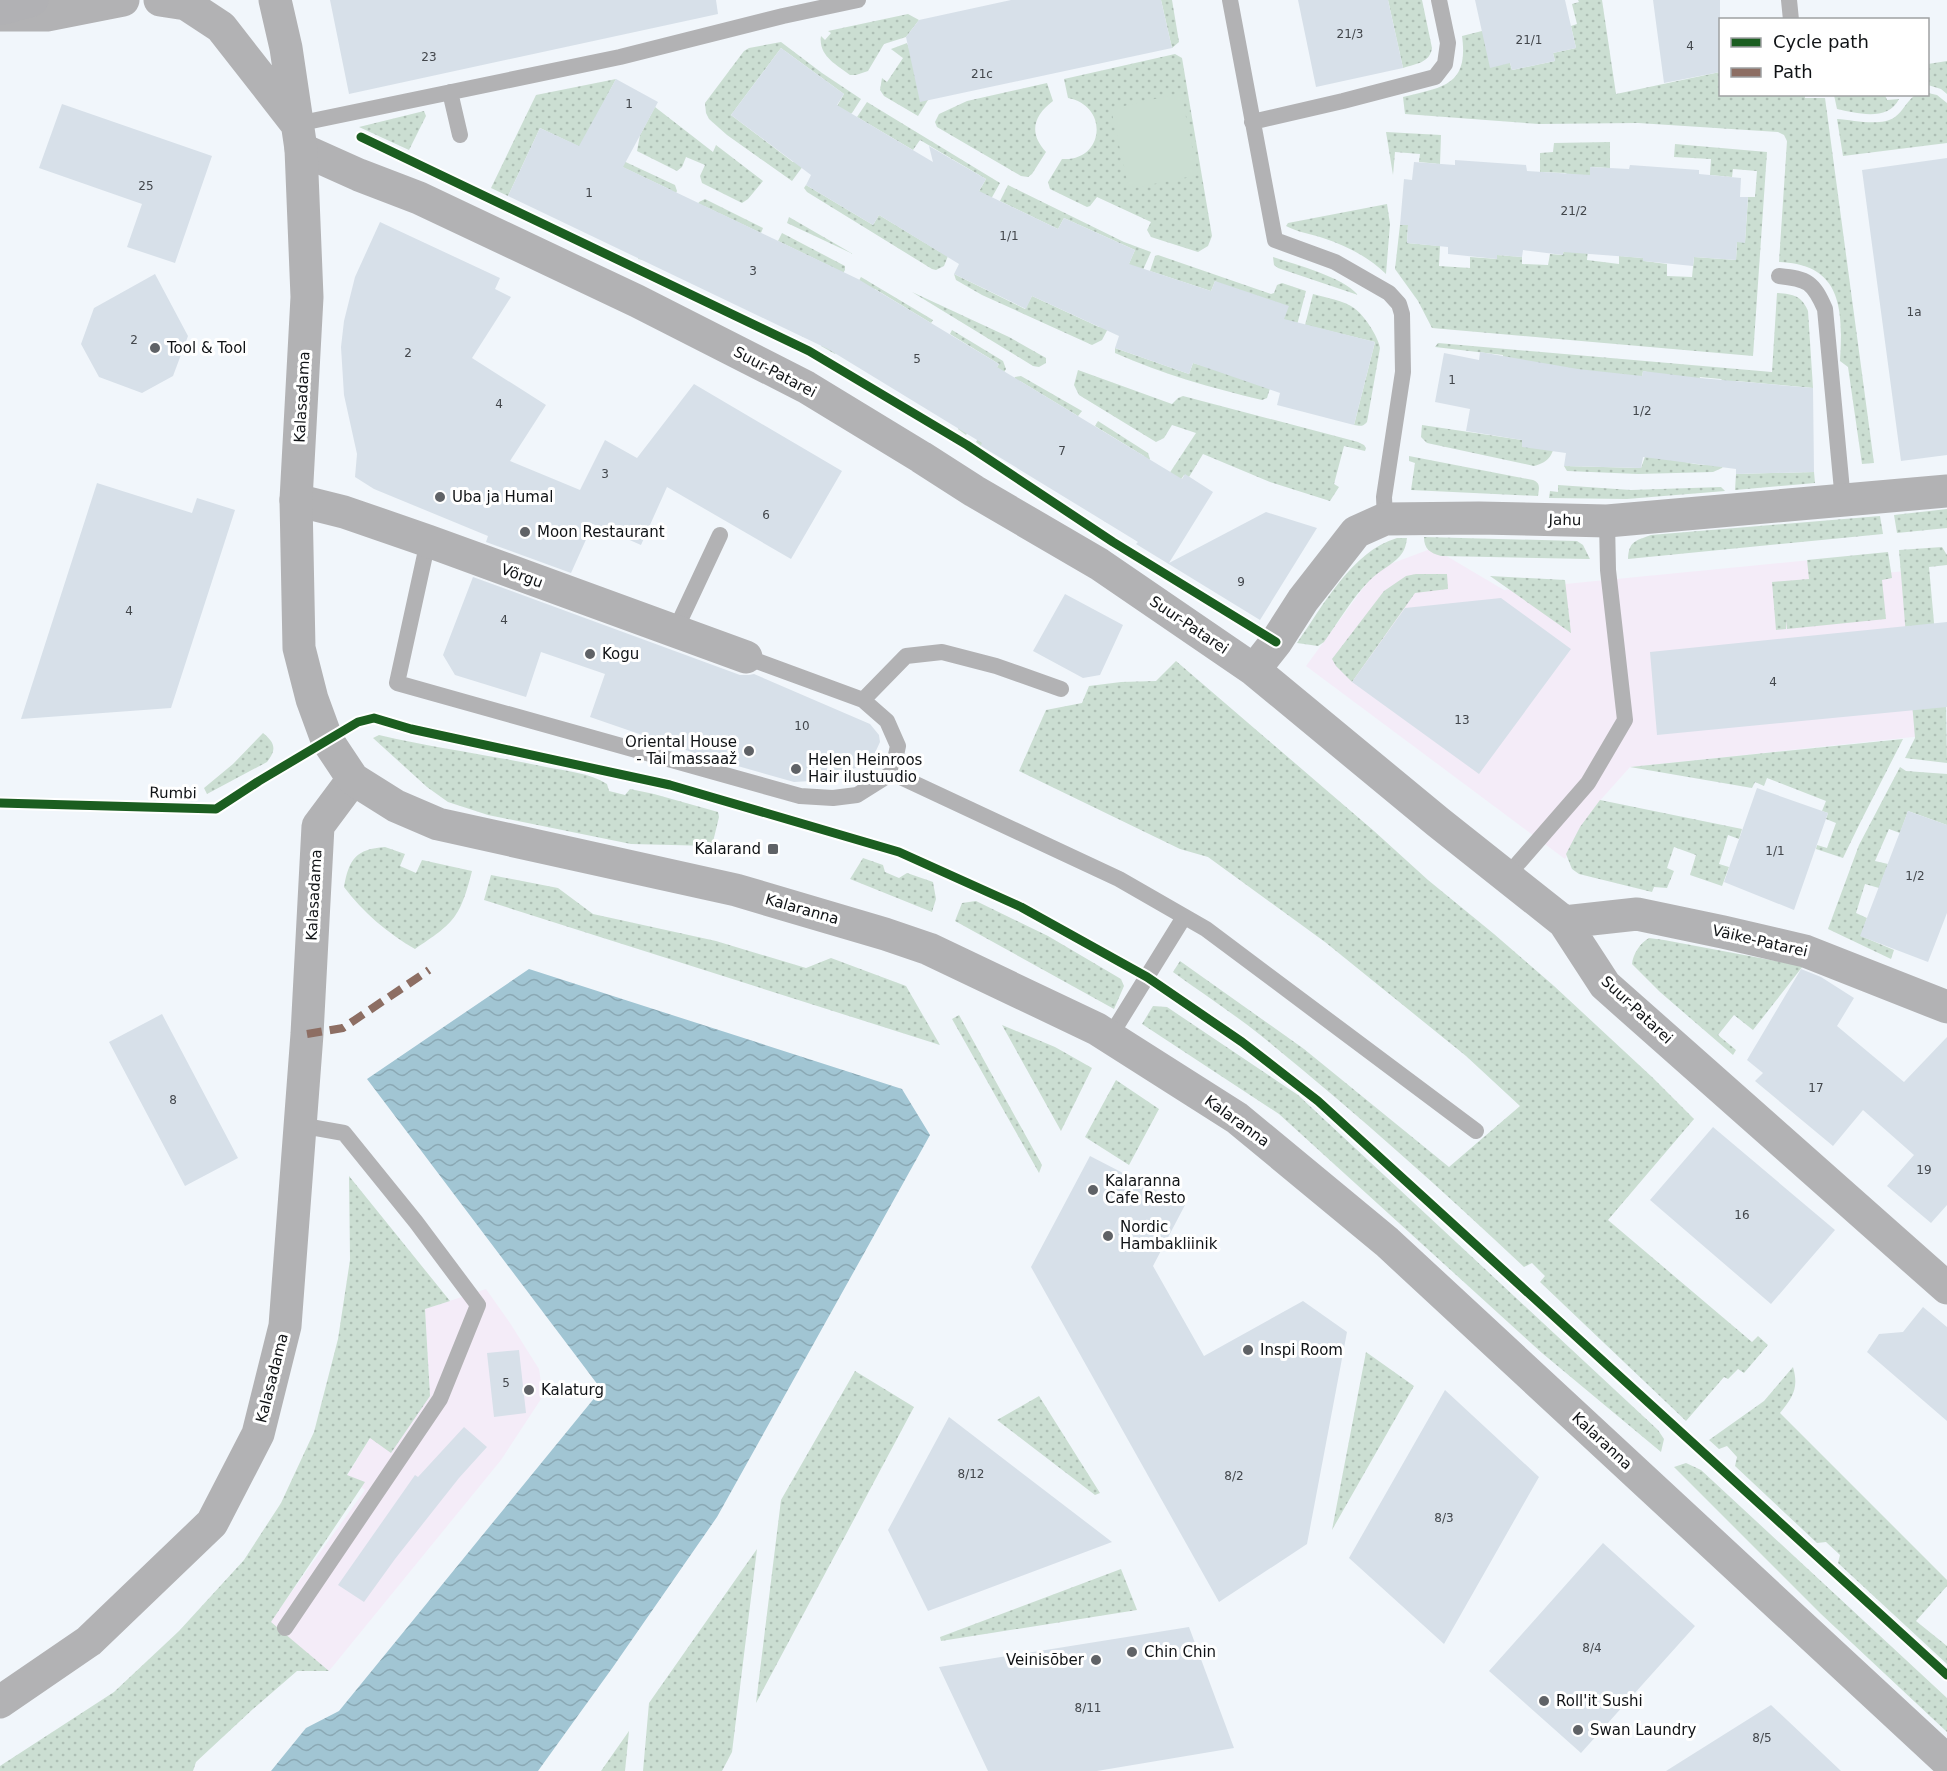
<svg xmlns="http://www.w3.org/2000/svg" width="1947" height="1771" viewBox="0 0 1947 1771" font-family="'DejaVu Sans',sans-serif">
<defs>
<pattern id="grass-dots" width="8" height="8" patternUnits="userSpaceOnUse" patternTransform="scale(1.5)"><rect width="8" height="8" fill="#cbded2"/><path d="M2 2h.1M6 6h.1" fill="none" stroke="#adbeb4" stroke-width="1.8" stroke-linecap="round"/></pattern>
<pattern id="water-waves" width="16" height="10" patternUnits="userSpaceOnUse" patternTransform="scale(1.5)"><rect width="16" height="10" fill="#a1c5d3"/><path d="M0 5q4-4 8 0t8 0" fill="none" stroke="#8aa8b4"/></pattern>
</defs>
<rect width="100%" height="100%" fill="#f1f6fb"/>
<path fill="#f4ecf8" d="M1433,548l71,42 306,-30 2,19 95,-8 16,165 -293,31 -33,37 -32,55 -259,-193 71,-97z
M486,1289l24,34 29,46 4,27 -42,64 -172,211 -59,-49 95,-132 -18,-14 23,-38 60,-42 -5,-87z"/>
<path fill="url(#grass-dots)" d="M1161,0h11l7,42 -7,6z
M1388,0h34l10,48c-2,15 -17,16 -29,20z
M1578,0h24l14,94 104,-22v22h85v4h20l49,365 -12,1 -14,-97 -8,-6c3,-50 3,-97 -61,-99l8,-121 -3,-6 -6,-3 -140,-9 -99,1 -134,-10 -2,-17c39,-10 66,-11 59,-61l20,-5 28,32 2,7 43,-9 -2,-8 23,-5 -5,-22 6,-2 -5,-20 7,-2z
M908,14l11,6 -13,17 -22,7 -16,27 -12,4h-6c-13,-10 -32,-19 -29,-39l4,4 6,-7 -3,-2z
M781,42l41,31 39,26 -9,14 -3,2 -13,-7 8,-14 -63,-46 -50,67 62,47 16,-4 -17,23 -65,-46 -18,-16 -3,-6 -1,-10 39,-52 5,-3z
M907,43l21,57 -10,16 -34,-20 -4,-6 2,-12 5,4 16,-24 -12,-9z
M1175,54l7,4 30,178 -4,10 -10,6 -47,-15 -4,-7 4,-8 -54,-25 -7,9 -3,1 -37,-18 -2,-7 14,-23c42,3 48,-53 6,-61l-4,-19z
M1947,61v33l-6,-5 -13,-4v-21z
M616,79l-36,68 -40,-19 -32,68 -17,-8 45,-93z
M1047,83l6,18c-19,14 -25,32 -7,51l-14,22 -4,3 -7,-1 -84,-49 -2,-5 4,-8 28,-13z
M1928,93l9,2 10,8v40l-104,13 -6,-37c17,1 44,8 58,-2 8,-6 12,-16 20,-22l13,-1z
M1834,95h51l2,5 12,-1c-11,23 -43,14 -62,10z
M867,102l133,81 -9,16 -13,-6 8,-14 -66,-39 -7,10 -56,-33z
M655,107l58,45 3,-7 47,36 -15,18 -6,4 -40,-20 -2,-7 5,-11 -19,-8 -4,10 -5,4 -40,-20 3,-16z
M424,111l2,5 -17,34 -50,-23z
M1386,132l55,3 -1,29 -21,-2 1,-8 -25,-2 -2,23z
M1610,142v26l-19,-1 -2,17 -24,-11 -25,-1v-19l13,-1 1,-9z
M1675,144l92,8 -14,204 -321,-28 -14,-27 -23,-32 5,-44h8l-1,18 33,3 -1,20 31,2v-11l27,2v-4l25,2v7l26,1 2,-11 13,1 1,-7 24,1 -1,11 32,4v-8l24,2 1,3 23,3v12l25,1 2,-20 42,3 1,-18h8l3,-45h7l2,-26 -24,-2 -1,8 -22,-2 1,-16 -37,-2z
M617,158l58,27 2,6 -33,69 -6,-1 33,-69 -57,-27z
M806,185l67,40 6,-10 61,37 12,-6 -8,20 -8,4 -4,-1 -125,-77 -3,-4z
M1008,185l116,57 27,10 -9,20 -14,-6 7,-16 -71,-32 -6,11 -58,-28z
M705,199l58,29 -2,5 -57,-27 -40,65 35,-69z
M1387,204l3,20 -4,50c-17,-17 -41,-29 -63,-36 -12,-4 -26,-6 -37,-12l2,-3z
M789,217l64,37 -66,-31z
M782,233l63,33v4l-39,67h-4l32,-69 -56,-27z
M1158,255l113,39 3,-1 3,-8 5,-2 24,8 -9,34 -15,-3 -67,-41 -4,10 -61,-20 5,-15z
M1273,257c24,8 70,20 85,38l-80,-27 -4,-3z
M954,274l71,35 7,-13 67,31 13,-6 -10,19 -10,5 -110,-50 -26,-15z
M861,277l72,43 -2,3 -56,-34 -40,65 -14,-8z
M912,292l97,45 37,21v5l-7,4 -6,-1z
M1777,293c16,1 25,3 31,18l5,77 -77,-7 -3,10 -12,-12 -21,-2 -2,7 -55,-13 -2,11 -139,-17 1,-10 -68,-8 3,-4 334,29z
M1313,294c11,3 32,7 41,14 10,7 24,28 26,40l-13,74c-4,5 -7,4 -13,3l21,-83 -70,-17z
M952,330l51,31 3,8 -40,66 -8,-6 41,-65 -49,-30z
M1115,348l74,26 4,-11 78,22 -4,13 -5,2c-50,-12 -100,-26 -147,-47z
M1078,370l94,34 6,-6 5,-2 175,46 6,3 2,3 -1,3 -21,-5 -10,38 5,3 -9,14 -60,-19 -67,-28 -14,23 -5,-2 -41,59 24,-57 29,-44 -24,-8 -8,13 -8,4 -77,-47 -5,-10z
M1021,376l61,35 -4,5 -58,-35 -39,65 -5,-4 39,-65z
M1098,421l50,32 2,6 -40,65 -6,-3 40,-65 -49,-30z
M1422,425l100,15 34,-1c-3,15 -6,23 -22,27l-107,-23 -6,-6z
M1647,451c25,7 53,19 78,12l-3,5 -9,4 -75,2 -71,-3 -3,-5 77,2z
M1409,456l124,24c8,3 6,9 5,16l-127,-6 4,-27 -6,-2z
M1814,472l1,11 -80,7 1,-16z
M1558,485l73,5 90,-3 4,4 -98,8 -78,-1 1,-7 8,1z
M1947,509v19l-50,5 -3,-18z
M1880,516l3,18 -255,25c1,-18 7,-18 23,-24z
M1424,537l153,4 6,4 7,14 -149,-3c-11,-3 -17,-7 -17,-19z
M1397,538h10c-1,7 -2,12 -7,18 -8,9 -21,15 -30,24 -18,18 -31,41 -46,62l-6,4 -21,-3c26,-37 55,-92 100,-105z
M1942,547l5,8v10l-18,2 7,78 -29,3 -8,-98z
M1888,552l4,26 -10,2 4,39 -99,10 -1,-9v9l-10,1 -4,-48 37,-3 -2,-19z
M1416,574h31l1,15 -33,4 -63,89 -16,-16 -4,-7 52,-68 22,-15z
M1490,576l75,4 6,53z
M1908,655l38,47 1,61 -42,-5 10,-20z
M1176,661l198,170 54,49 66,54 60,52 98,91 42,42 -86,101 144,122 6,-6 10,9 -24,28 -6,-4 -10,10 -4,-2 -38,44 -146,-139 5,-6 -13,-13 -8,4c-86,-81 -173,-159 -265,-233 -28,-22 -57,-41 -86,-62l7,-11 124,88 145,118 71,-61 -54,-50 -141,-114 -117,-85 -28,-8 -161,-78 27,-61 36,-7 7,-17 32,-4 35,-1z
M263,733c12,10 14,16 4,29l-60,32 -3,-6 29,-24z
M379,735c55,13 111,20 167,32 20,4 44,6 61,17l2,7 16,4 5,-6 24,5 64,18 1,5 -7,29 -81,-2 -143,-29 -40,-13 -21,-15 -54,-49z
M1903,739l-43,84 -17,35 -27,-9 1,-4 10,3 9,-25 -10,-4 2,-6 -6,-2 4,-10 -59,-23 -3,8 -9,-4 -3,6 -122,-21z
M1900,767l6,4 41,3v51l-39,-14 -8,22 -11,-4 -14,32 13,3 -9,24 -14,-4 -9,29 11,5 -6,18 33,14 -3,9 -63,-30 31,-84z
M1600,800l142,29 -3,10 -11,-4 -9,29 10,3 -7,19 -32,-11 6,-20 -22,-8 -7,21 7,3 -7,17 -13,-1 -2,5 -73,-18 -7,-5 -6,-15 14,-27z
M385,847l20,7 -5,12 16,7 6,-13 50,11c-12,47 -18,52 -57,78 -27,-15 -53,-38 -71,-62 5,-28 12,-38 41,-40z
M863,858l20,7 2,7 14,6 8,-5 26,9 3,17 -4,13 -82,-33z
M491,875l67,13 35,26 123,27 90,27 25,-10 75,28 34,59 -456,-145z
M976,901l72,35 73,43 3,7 -10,23 -159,-88 7,-18z
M1649,938l15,2 139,26 -50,64 -19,-15 -16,20 18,15 -3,5 -73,-63 -28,-28c1,-10 8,-21 17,-26z
M1153,1006l14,1 131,88 360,335 6,9 -3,13 -119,-99 -263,-239 -137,-90z
M959,1015l83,150 -3,8 -87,-154z
M1002,1025l53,22 37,21 -31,63z
M1116,1080l43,29 -30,56 -44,-28z
M349,1176l101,125 -25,8 5,87 -39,57 -21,-15 -23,37 18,7 -94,140 58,49h-32l-44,38 -57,53 -3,9h-193v-5l114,-74 65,-61 65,-71 37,-57 33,-71 24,-93 12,-79z
M1366,1352l48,34 -82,144z
M1793,1367c6,21 0,30 -13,46l167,167v6l-31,35 31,25v18l-109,-101 2,-8 -14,-13 -9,1 -82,-77 2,-9 -10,-11 -8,3 -10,-9 55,-39z
M855,1371l59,36 -158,296 25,-203z
M1039,1396l61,97 -5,2 -98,-75z
M1686,1463l15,7 246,228v34l-126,-118 -147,-147z
M757,1549l-25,203 -10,19h-79l6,-68z
M1121,1569l16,41 -196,31 -1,-4z
M629,1731l-4,40h-24z"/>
<path fill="#cbded2" d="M1181,93l17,82 -69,14 -18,-80z"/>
<path fill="url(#water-waves)" d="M529,969l373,120 28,46 -213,382 -104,150 -75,104h-267l35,-43 33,-17 257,-315 2,-11 -231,-306z"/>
<path fill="#d7e0e9" d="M330,0h386l2,14 -369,80z
M1011,0h150l11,48 -252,54 -14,-65 13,-17z
M1298,0h90l15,68 -87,19z
M1475,0h90l11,48 -23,5 2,8 -43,9 -2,-7 -20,5z
M1653,0h67v72l-56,11z
M781,48l63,46 -7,11 96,57 -4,-16 57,33 -7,12 79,38 6,-11 71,32 -6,14 82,27 4,-10 74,25 -5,13 91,23 -21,83 -77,-20 3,-12 -87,-30 -4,11 -74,-26 4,-12 -87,-40 -6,13 -72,-35 5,-10 -80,-49 -6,10 -67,-40 5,-10 -80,-60z
M616,79l42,23 -35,65 235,112 141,85 -2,3 185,112 3,-5 28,18 -44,71 97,-51 51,16 -57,92 -124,-76 2,-2 -157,-96 1,-3 -154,-94 -320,-153 32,-68 39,18z
M62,104l150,52 -37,107 -48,-16 15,-43 -103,-36z
M1947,158v297l-46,6 -39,-291z
M1455,160l71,5 1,6 63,4v-8l39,2 1,-4 69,5v4l42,4 -1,19h8l-3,46 -8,-1 -1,18 -42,-3 -1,9 -50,-5v-3l-80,-6v3l-40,-5 -1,7 -25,-2v4l-49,-5v-7l-41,-4 1,-18h-8l4,-46 8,1 2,-18 41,3z
M380,222l120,56 -5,11 16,8 -39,61 74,47 -36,56 70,29 25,-50 32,18 57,-74 148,87 -51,88 -124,-72 -26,58 -48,-21 -22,49 -85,-31 2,-6 -114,-47 -19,-12 2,-23 -13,-59 -3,-48 3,-26 11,-44z
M155,274l33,62 -15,40 -31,17 -43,-16 -18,-33 13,-36z
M1480,352l98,17 64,7 1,-5 57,7 113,10 1,84 -78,2v-5l-93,-12 -2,11 -77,-2 2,-13 -44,-6v-7l-56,-9 4,-22 -35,-7 9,-49 35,7z
M97,483l95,30 5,-15 38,12 -64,198 -150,11z
M473,577l267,98h9l5,-1 116,50 9,11 1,7 -6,13 -14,11 -32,14 -34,2 -88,-25 -116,-40 15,-43 -64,-22 -15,45 -71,-22 -12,-20z
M1065,594l58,31 -23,50 -17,3 -50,-27z
M1501,598l70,51 -92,125 -127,-92 53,-74z
M1947,622v85l-290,28 -7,-83z
M1757,788l71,25 -34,97 -70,-28z
M1908,811l39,14v88l-19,49 -68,-26z
M1801,969l20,8 33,21 -17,28 67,56 43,-45v168l-16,18 -44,-37 27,-31 -51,-45 -30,36 -78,-65 8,-8 -16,-13z
M162,1014l76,144 -53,28 -76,-144z
M1713,1127l122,103 -64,74 -121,-104z
M1090,1156l95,49 -32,61 51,90 99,-55 44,31 -40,212 -88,58 -188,-335z
M1923,1307l24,20v94l-80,-69 12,-18 24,-2z
M519,1350l7,63 -32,4 -7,-64z
M1445,1390l94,87 -95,167 -95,-86z
M949,1417l163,125 -184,69 -40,-81z
M464,1427l23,20 -28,31 -64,81 -31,43 -26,-17 77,-110 3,2z
M1603,1543l92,83 -114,127 -92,-82z
M1189,1627l45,121 -137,23h-109l-49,-104z
M1771,1705l70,66h-175z"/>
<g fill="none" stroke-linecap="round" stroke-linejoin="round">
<path stroke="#b2b2b4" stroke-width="16" d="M1230,0l45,240 60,22 54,31 10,11 3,10 1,58 -19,125 1,22
M1789,0l2,20
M450,92l10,43
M1252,122l91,-21 92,-24 10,-13 3,-21 -9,-43
M297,124l323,-67 163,-41 75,-16
M1779,276c29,3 34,6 46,33l18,192
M428,541l-31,142 403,113 33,2 24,-3 35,-22 6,-27 -11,-25 -24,-21 -117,-43
M675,631l45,-96
M863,700l43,-44 36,-4 54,14 65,23
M892,773l227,106 87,50 270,202
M1507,876l81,-93 37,-63 -17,-150 -1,-49
M1109,1038l75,-121
M285,1628l155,-229 38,-94 -62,-83 -72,-89 -45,-8"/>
<path stroke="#b2b2b4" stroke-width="33" d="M301,149l58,26 60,23 218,103 169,86 115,70 53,34 125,73 155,106 184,152 126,100 41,63 342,303
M296,500l48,12 84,29 318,116
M1254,670l22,-28 27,-42 53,-68 29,-13 94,-1 128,3 340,-30
M1564,922l73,-8 86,18 82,19 142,56
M0,1702l89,-61 123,-118 46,-89 27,-108 22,-292 11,-208 35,-47"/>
<path stroke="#b2b2b4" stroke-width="33" d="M160,0l26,4 35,23 75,96
M275,0l11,48 15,101 6,148 -11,203 3,148 13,51 15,41 26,39 43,27 42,18 298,66 149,44 44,15 168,80 140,89 150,124 560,519
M0,15h47l76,-15"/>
<path stroke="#b1b1b4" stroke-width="33" d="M0,9l32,-9"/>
<path stroke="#8d6e63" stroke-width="8" stroke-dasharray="15 8" stroke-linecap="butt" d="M307,1034l36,-6 86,-58"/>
<g stroke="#fff" stroke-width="13">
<path id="cycleway" d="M361,137l448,214 158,94 146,97 163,100
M0,803l216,6 43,-28 99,-59 16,-4 37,11 259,56 229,67 122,55 126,70 95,65 76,59 629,574"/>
</g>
<use href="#cycleway" stroke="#1b5e20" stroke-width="9"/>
</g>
<g fill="#5f6266" stroke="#fff" stroke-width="2">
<circle cx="155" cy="348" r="6"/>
<circle cx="440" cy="497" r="6"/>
<circle cx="525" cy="532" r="6"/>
<circle cx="590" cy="654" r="6"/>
<circle cx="749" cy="751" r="6"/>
<circle cx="796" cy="769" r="6"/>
<rect x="767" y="843" width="12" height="12" rx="3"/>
<circle cx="1093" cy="1190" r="6"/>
<circle cx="1108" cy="1236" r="6"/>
<circle cx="1248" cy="1350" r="6"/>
<circle cx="529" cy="1390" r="6"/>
<circle cx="1132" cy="1652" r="6"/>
<circle cx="1096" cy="1660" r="6"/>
<circle cx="1544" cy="1701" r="6"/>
<circle cx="1578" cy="1730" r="6"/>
</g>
<g text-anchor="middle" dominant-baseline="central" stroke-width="6" stroke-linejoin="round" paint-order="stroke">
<g font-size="12" fill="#42464b">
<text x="1350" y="34">21/3</text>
<text x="1529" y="40">21/1</text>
<text x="1690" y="46">4</text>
<text x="429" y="57">23</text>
<text x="982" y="74">21c</text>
<text x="629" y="104">1</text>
<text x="146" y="186">25</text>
<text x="589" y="193">1</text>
<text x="1574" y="211">21/2</text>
<text x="1009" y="236">1/1</text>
<text x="753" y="271">3</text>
<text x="1914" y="312">1a</text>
<text x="134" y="340">2</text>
<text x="408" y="353">2</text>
<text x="917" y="359">5</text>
<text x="1452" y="380">1</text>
<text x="499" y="404">4</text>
<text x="1642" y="411">1/2</text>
<text x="1062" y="451">7</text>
<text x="605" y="474">3</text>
<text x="766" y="515">6</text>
<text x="1241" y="582">9</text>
<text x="129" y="611">4</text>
<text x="504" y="620">4</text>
<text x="1773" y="682">4</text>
<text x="1462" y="720">13</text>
<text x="802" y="726">10</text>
<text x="1775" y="851">1/1</text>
<text x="1915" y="876">1/2</text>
<text x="1816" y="1088">17</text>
<text x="173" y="1100">8</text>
<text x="1924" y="1170">19</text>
<text x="1742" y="1215">16</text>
<text x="506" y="1383">5</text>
<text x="971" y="1474">8/12</text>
<text x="1234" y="1476">8/2</text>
<text x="1444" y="1518">8/3</text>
<text x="1592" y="1648">8/4</text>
<text x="1088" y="1708">8/11</text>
<text x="1762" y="1738">8/5</text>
</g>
<g font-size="15" fill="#101316" stroke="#fff" text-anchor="start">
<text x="167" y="348">Tool &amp; Tool</text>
<text x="452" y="497">Uba ja Humal</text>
<text x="537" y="532">Moon Restaurant</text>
<text x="602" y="654">Kogu</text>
<text x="737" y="742" text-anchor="end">Oriental House<tspan x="737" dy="17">- Tai massaaž</tspan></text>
<text x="808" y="760">Helen Heinroos<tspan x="808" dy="17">Hair ilustuudio</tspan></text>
<text x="761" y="849" text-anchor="end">Kalarand</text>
<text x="1105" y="1181">Kalaranna<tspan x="1105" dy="17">Cafe Resto</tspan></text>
<text x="1120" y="1227">Nordic<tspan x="1120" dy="17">Hambakliinik</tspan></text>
<text x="1260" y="1350">Inspi Room</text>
<text x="541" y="1390">Kalaturg</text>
<text x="1144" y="1652">Chin Chin</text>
<text x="1084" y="1660" text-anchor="end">Veinisõber</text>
<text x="1556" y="1701">Roll'it Sushi</text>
<text x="1590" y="1730">Swan Laundry</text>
</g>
<g font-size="15" fill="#101316" stroke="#fff">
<text transform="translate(775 372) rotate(28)">Suur-Patarei</text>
<text transform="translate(302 397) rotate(-87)">Kalasadama</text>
<text transform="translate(1565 520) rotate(1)">Jahu</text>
<text transform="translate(522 576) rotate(20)">Võrgu</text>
<text transform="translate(1189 625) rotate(34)">Suur-Patarei</text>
<text transform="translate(173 793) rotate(1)">Rumbi</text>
<text transform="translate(314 895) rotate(-87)">Kalasadama</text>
<text transform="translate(802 909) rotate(16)">Kalaranna</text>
<text transform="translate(1760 941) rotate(13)">Väike-Patarei</text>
<text transform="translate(1637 1010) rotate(43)">Suur-Patarei</text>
<text transform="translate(1237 1121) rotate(36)">Kalaranna</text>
<text transform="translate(272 1378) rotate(-76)">Kalasadama</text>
<text transform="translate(1602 1441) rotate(43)">Kalaranna</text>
</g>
</g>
<rect x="1719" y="18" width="210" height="78" fill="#ffffff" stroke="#9fa1a2" stroke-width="1.5"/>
<rect x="1731" y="38" width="30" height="9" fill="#1b5e20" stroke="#9fa1a2" stroke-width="1.5"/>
<text x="1773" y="48" font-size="18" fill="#101316">Cycle path</text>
<rect x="1731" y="68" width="30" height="9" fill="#8d6e63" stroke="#9fa1a2" stroke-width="1.5"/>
<text x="1773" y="78" font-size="18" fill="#101316">Path</text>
</svg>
